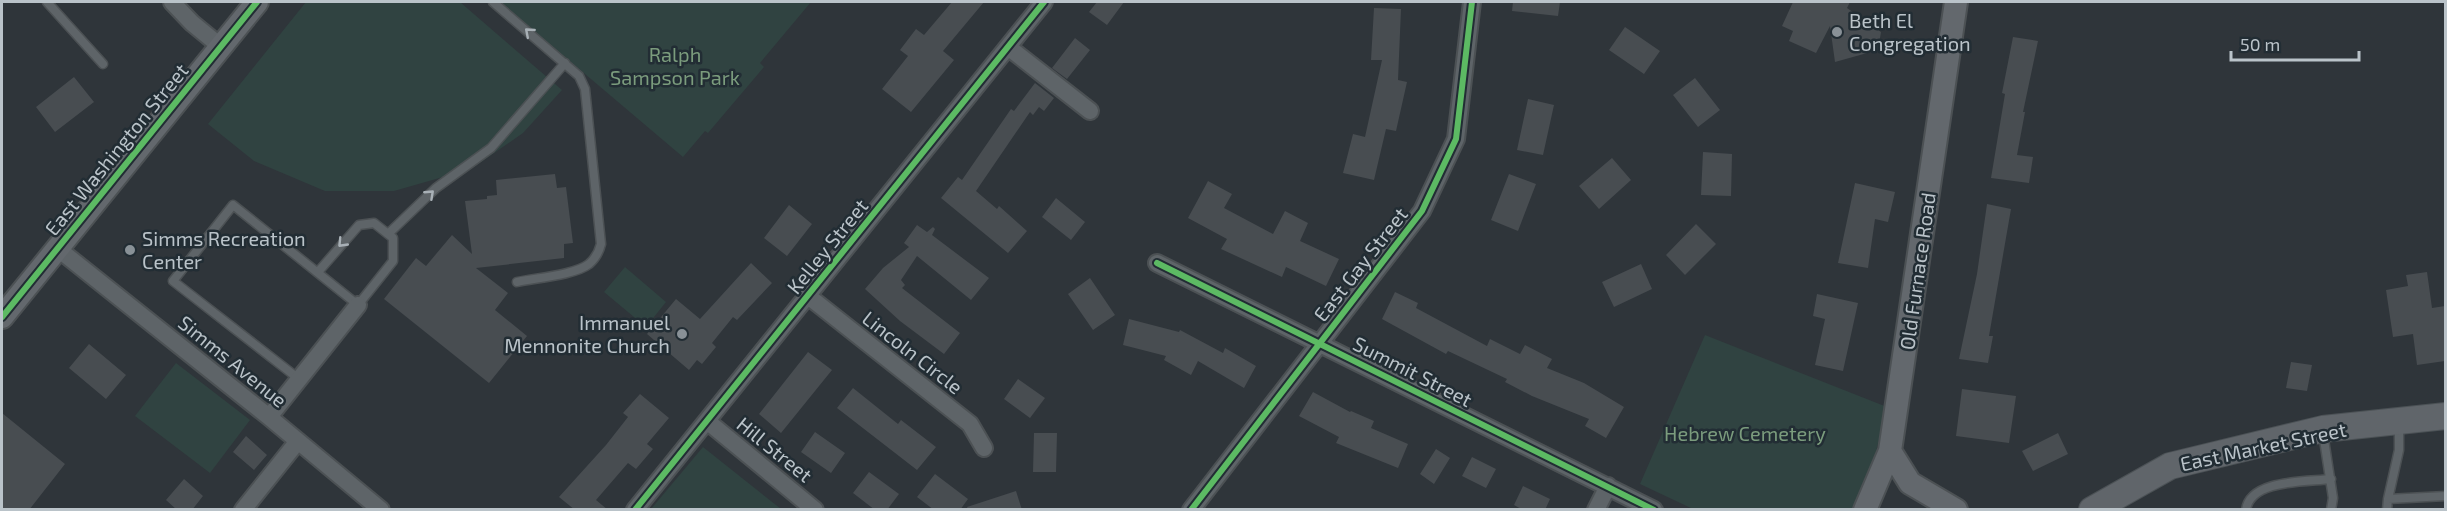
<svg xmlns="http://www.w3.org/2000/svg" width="2447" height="511" viewBox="0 0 2447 511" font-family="'Exo 2',sans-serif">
<rect width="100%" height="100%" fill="#2f353a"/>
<path fill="#304341" d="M306,2h154l102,88 -39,43 -52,36 -77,22h-69l-71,-30 -46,-37z
M500,2h311l-51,61 4,4 -56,66 -3,-2 -22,26z
M625,267l41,35 -20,25 -42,-35z
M1705,335l182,72 -15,61 -19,41h-160l-53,-25z
M176,363l74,57 -40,53 -75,-57z
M703,447l78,62h-130z"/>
<path fill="#484d51" d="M952,2h32l-41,49 11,9 -43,52 -29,-23 26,-33 -8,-6 16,-21 8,6z
M1097,2h27l-17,23 -18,-13z
M1513,2h47l-2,14 -46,-5z
M1793,2h57l-3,6 34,24 -3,18 -43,12 -5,-36 -14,27 -27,-12 4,-10 -11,-5z
M1374,8l27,1 -3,71 9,2 -11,49 -10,-2 -12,51 -31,-7 10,-39 12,3 17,-77h-11z
M1625,27l35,24 -16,23 -35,-24z
M2013,37l25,4 -15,71h2l-8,43 16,2 -4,26 -38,-5 14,-84 -3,-1z
M1075,38l15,12 -23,29 -15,-11z
M74,77l20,25 -39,30 -19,-25z
M1695,78l25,32 -22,17 -25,-32z
M1035,83l19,15 -10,13 -5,-4 -6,8 -3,-3 -54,79 21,18 2,-3 28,25 -19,22 -67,-55 17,-21 4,3 49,-71 3,2z
M1528,99l26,6 -11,50 -26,-5z
M1703,152l29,2 -1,42 -30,-1z
M1612,158l19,22 -32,29 -20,-23z
M555,174l2,14 9,-1 7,56 -9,1v14l-88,10 32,25 -13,17 32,26 -38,47 -105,-84 32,-41 10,8 26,-31 20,19 -7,-53 22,-2v-3l10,-1 -1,-15z
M1509,174l27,10 -18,47 -27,-11z
M1208,181l24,13 -8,14 49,26 12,-23 23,12 -8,18 39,18 -13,27 -40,-19 -4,10 -61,-28 6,-10 -39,-21z
M1855,183l40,9 -7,30 -13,-3 -7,49 -30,-5z
M1056,198l29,24 -14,18 -29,-23z
M1987,204l24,5 -22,127h4l-5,27 -29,-4 18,-85z
M789,205l23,19 -25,32 -23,-18z
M1696,224l20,20 -31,31 -19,-20z
M917,225l10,7 6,-5 2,2 -3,6 57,43 -18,22 -54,-44 -16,24 4,5 -3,3 58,45 -16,21 -44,-33 -35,-32 18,-21 26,-21 -5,-4z
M751,263l21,20 -35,37 -4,-3 -21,26 4,4 -14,17 -5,-4 -8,10 -42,-36 29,-35 24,20z
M1641,264l11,25 -38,18 -12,-25z
M2427,272l5,36 13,-2v55l-28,4 -4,-31 -20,3 -7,-47 22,-4 -2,-11z
M1090,278l25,37 -22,15 -25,-36z
M1395,292l23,11 -2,5 71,38 3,-7 30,15 5,-9 27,14 -5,9 37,15 40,24 -18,31 -21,-12 4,-7 -57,-23 -27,-14 2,-3 -59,-28 -2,3 -64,-35z
M1817,294l41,9 -15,68 -28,-6 10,-46 -12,-3z
M1129,319l50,13 1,-2 43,23 2,-5 31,18 -12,22 -46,-27 -7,14 -27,-15 2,-4 -43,-11z
M89,344l37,31 -20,24 -37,-31z
M808,352l24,18 -51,63 -22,-19z
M2291,362l21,3 -5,26 -21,-3z
M1018,379l27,19 -15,20 -26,-19z
M853,388l45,36 3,-4 35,27 -19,23 -80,-62z
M1962,389l54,7 -7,47 -53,-7z
M1313,392l37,20 1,-1 23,10 -3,7 37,16 -10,24 -62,-25 3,-6 -40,-21z
M640,394l29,24 -22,26 6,5 -17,20 -8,-6 -32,37 12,10h-33l-16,-13 47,-52 22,-28 -5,-4z
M2,413l63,51 -36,46h-27z
M815,432l30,21 -14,20 -30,-21z
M1034,433h23l-1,39h-23z
M2058,433l10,21 -35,17 -11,-20z
M246,436l21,19 -13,15 -21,-18z
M1436,449l14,9 -16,26 -14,-10z
M1472,457l24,12 -10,19 -24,-12z
M869,472l30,22 -12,16h-12l-22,-17z
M935,474l33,25 -8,11h-26l-17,-13z
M184,479l19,17 -11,14h-15l-11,-10z
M1523,486l27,13 -5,11h-22l-9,-5z
M1016,491l6,19h-54l-1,-3z"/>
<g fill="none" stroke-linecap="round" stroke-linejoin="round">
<g stroke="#4c5154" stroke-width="11">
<path id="lane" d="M47,2l56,62
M493,2l86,74 6,13 16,155c-2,8 -5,14 -12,20 -14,11 -54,14 -72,18
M388,234l48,-46 55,-40 74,-85
M299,379l-126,-98 60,-76 125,100 35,-44v-23l-19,-15 -15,2 -41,47
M2399,423v27l-11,49 58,-3
M2323,433l10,65 -2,12
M2246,510c4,-31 61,-28 85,-31
M2387,510l1,-11"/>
</g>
<g stroke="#4c5154" stroke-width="20">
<path id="street" d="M172,2l20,21 28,23
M1008,47l82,64
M57,248l212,169 112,93
M1157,263l497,247
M808,296l162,128 14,24
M269,417l89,-112
M707,421l108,89
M243,510l55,-69
M635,510l409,-508
M1191,510l231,-299 34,-72 16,-137
M1596,510l12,-24"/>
</g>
<g stroke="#4c5154" stroke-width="26">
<path id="secondary" d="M1956,2l-66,449 20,32 46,27
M2,317l255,-315
M1865,510l25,-59"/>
</g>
<g stroke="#4c5256" stroke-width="28">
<path id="primary" d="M2092,510l78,-44 153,-37 123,-13"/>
</g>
<use href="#lane" stroke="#5e6468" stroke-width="8"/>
<use href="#street" stroke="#5e6468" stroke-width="16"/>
<use href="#secondary" stroke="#63686d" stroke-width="22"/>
<use href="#primary" stroke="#60656a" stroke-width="26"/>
<g stroke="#222d34" stroke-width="10">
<path id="cycleway" d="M1157,263l497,247
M2,317l255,-315
M635,510l409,-508
M1191,510l231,-299 34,-72 16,-137"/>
</g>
<use href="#cycleway" stroke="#5cba63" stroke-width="6"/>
</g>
<defs><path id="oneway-chevron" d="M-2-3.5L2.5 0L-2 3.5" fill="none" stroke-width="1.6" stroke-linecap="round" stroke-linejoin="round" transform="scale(1.5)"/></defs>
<g stroke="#a8b0b6">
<use href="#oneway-chevron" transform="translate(529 32) rotate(-139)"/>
<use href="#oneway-chevron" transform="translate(430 194) rotate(-43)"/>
<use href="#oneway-chevron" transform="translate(342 243) rotate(134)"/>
</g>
<g fill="#899197" stroke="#222d34" stroke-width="2">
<circle cx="1837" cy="32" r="6"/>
<circle cx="130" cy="250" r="6"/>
<circle cx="682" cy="334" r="6"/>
</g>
<g text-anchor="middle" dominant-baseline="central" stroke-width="5" stroke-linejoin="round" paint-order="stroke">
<g font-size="20" fill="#bac3c9" stroke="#222d34" text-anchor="start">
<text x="1849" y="20">Beth El<tspan x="1849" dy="23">Congregation</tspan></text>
<text x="142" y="238">Simms Recreation<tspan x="142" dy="23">Center</tspan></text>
<text x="670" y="322" text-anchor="end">Immanuel<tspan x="670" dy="23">Mennonite Church</tspan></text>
</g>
<g font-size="20" fill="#7b9c7d" stroke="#222d34">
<text x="675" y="54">Ralph<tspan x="675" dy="23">Sampson Park</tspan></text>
<text x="1745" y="433">Hebrew Cemetery</text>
</g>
<g font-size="20" fill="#bac3c9" stroke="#222d34">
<text transform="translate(116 149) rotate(-51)">East Washington Street</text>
<text transform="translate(827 246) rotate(-51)">Kelley Street</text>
<text transform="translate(1360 264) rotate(-52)">East Gay Street</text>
<text transform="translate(1917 271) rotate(-82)">Old Furnace Road</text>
<text transform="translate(913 352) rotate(38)">Lincoln Circle</text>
<text transform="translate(233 361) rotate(39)">Simms Avenue</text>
<text transform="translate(1413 371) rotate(27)">Summit Street</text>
<text transform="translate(2263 446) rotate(-12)">East Market Street</text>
<text transform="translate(775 449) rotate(39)">Hill Street</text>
</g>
</g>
<rect width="2447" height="511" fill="none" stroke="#bac3c9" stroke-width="6"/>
<path d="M2231 51v9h128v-9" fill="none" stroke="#bac3c9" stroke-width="3"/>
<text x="2240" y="51" font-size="18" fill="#bac3c9" stroke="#222d34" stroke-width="4.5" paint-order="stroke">50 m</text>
</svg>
